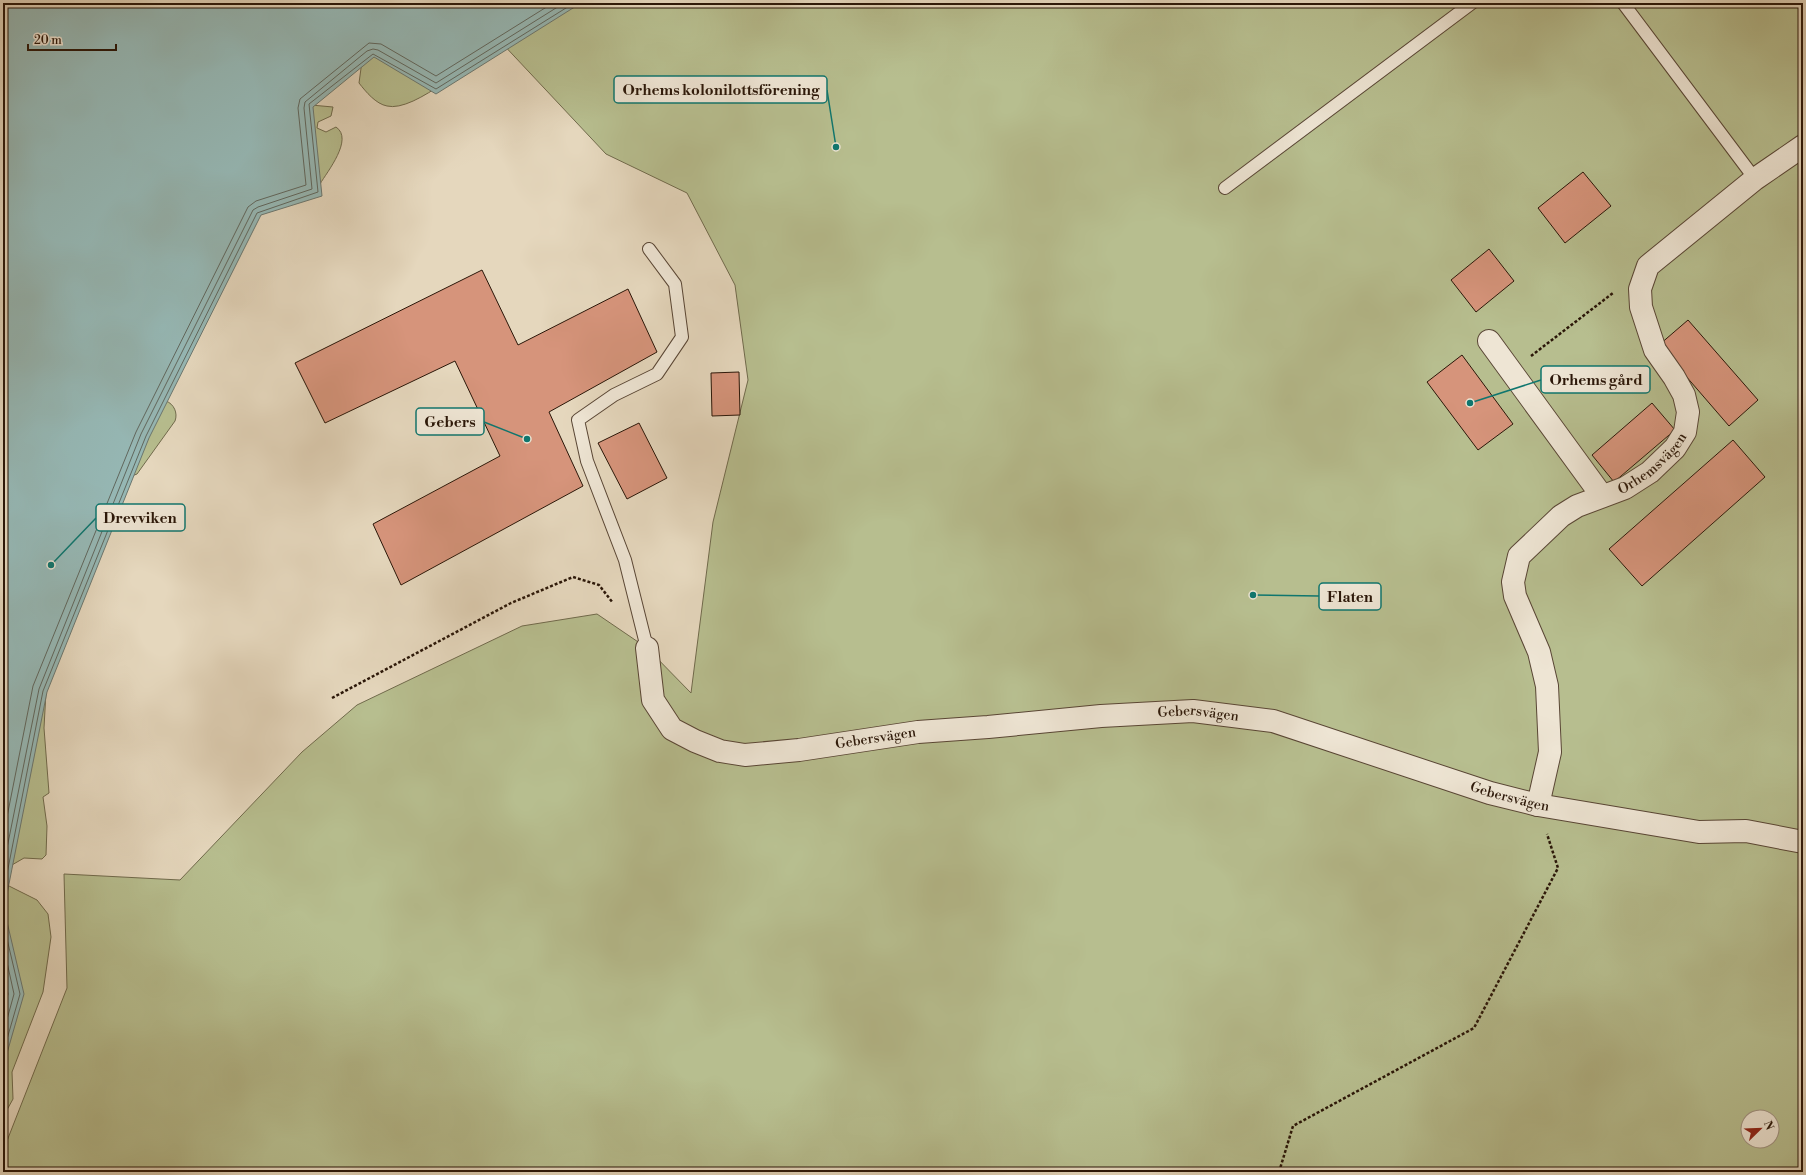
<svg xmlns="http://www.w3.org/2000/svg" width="1806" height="1175" viewBox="0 0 1806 1175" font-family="'Libre Bodoni',serif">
<rect width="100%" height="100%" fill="#e5d7bd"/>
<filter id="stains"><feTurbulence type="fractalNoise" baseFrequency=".005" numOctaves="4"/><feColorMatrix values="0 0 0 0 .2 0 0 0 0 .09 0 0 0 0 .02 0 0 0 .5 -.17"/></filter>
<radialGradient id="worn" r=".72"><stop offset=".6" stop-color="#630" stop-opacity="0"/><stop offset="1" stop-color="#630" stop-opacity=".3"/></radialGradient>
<path fill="#b7be8f" stroke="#706a4c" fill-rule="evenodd" d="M3,3h1800v1169h-1800v-21l64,-163 -3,-114 116,6 122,-128 55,-47 165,-79 75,-12 50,34 44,45 22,-171 35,-142 -13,-95 -48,-92 -81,-39 -107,-114c-23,17 -84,73 -112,66 -11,-2 -21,-14 -28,-23l3,-22 -51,44 22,2 -2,9 -13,6 -1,6 9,4 10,-5c18,12 -9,45 -16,57l-56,6 -98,211c8,3 12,12 9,20l-38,53 -8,3 -80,160 -5,91 5,65 -6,4 4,29 -1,29 -4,4 -18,-1 -19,11zM1748,1117h24v24h-24z
M3,883l34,17 11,14 3,23 -8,55 -31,80 1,27 -10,18z"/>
<path fill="#96b8b5" stroke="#6b7770" d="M3,3h578l-145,91 -62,-37 -61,50 9,89 -61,19 -112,223 -102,254 -43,217 20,85 -21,73z"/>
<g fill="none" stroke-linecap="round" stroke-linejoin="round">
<path stroke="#60675e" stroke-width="1" d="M3,837l30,-151 103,-254 112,-225 8,-6 50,-16 -8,-77 2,-9 69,-56 12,1 55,32 117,-73
M3,868l36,-179 102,-255 112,-224 5,-3 54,-18 -8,-81 1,-6 62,-51 6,-2 5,1 58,33 128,-80
M3,894l40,-203 103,-255 111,-223 61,-21 -9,-88 64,-50 63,35 138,-86
M3,922l17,72 -17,59
M3,944l11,50 -11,40
M3,971l5,23 -5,18"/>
</g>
<path fill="#d6947b" stroke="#2a1608" d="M1583,172l28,34 -46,37 -27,-35z
M1489,249l25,32 -38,31 -25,-32z
M482,270l36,75 110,-56 29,63 -108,60 34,74 -182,99 -28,-61 127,-68 -45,-95 -130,62 -30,-60z
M1688,320l70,80 -29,26 -70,-81z
M1462,355l51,69 -35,26 -51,-68z
M739,372l1,43 -28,1 -1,-43z
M1652,403l23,27 -61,52 -22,-27z
M639,423l28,55 -40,21 -29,-56z
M1733,440l32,37 -123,109 -33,-37z"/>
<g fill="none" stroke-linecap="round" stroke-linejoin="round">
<g stroke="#594635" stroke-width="14">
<path id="service" d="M1623,3l132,176
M1225,188l247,-185
M647,648l-22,-88 -38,-99 -9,-41 36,-25 43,-21 25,-37 -7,-53 -26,-35"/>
</g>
<g stroke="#594635" stroke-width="24">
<g id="minor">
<path d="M1489,341l113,155"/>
<path id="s1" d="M647,648l6,52 19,29 23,12 25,10 25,4 54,-5 119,-18 70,-5 113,-11 92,-5 80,10 217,72 48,12 161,27 47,-1 57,11"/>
<path id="s2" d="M1538,805l12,-53 -3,-66 -8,-34 -24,-56 -2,-14 6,-26 42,-40 16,-10 48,-18 25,-16 25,-24 10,-16 3,-20 -4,-17 -10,-18 -19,-27 -14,-43 -1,-18 8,-23 107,-87 48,-33"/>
</g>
</g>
<path stroke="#2a1608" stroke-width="2.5" stroke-dasharray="3 2" stroke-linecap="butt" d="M1531,356l82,-63
M332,698l179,-95 62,-26 26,8 14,18
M1279,1172l14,-46 181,-98 84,-160 -11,-34"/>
<use href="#service" stroke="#eee5d4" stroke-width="12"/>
<use href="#minor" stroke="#eee5d4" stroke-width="22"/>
</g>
<g text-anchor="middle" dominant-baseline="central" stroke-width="3" stroke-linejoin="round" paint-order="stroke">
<g font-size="14" fill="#2a1608" stroke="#eee5d4">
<text stroke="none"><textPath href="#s2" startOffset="422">Orhemsvägen</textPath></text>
<text stroke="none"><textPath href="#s1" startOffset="621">Gebersvägen</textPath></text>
<text stroke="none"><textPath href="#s1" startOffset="297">Gebersvägen</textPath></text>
<text stroke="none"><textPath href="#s1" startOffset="945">Gebersvägen</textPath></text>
</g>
</g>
<path fill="none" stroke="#0f766e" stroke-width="1.5" d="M836 147L827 90M1470 403L1541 380M527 439L484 422M51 565L96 518M1253 595L1319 596"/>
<g fill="#0f766e" stroke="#eee5d4" stroke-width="1.5">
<circle cx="836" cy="147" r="4"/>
<circle cx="1470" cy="403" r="4"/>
<circle cx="527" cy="439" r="4"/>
<circle cx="51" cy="565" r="4"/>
<circle cx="1253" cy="595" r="4"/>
</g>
<g fill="#eee5d4" stroke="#0f766e" stroke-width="1.5">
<rect x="614" y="76" width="213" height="27" rx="4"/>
<rect x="1541" y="366" width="109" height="27" rx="4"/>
<rect x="416" y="408" width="68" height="27" rx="4"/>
<rect x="96" y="504" width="89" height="27" rx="4"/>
<rect x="1319" y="583" width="62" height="27" rx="4"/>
</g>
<g font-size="15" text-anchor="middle" font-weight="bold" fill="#2a1608">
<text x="721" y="95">Orhems kolonilottsförening</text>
<text x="1596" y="385">Orhems gård</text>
<text x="450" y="427">Gebers</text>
<text x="140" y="523">Drevviken</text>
<text x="1350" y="602">Flaten</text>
</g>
<rect width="1806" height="1175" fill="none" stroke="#e5d7bd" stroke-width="16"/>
<rect x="4" y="4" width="1798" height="1167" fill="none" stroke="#2a1608" stroke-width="2"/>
<rect x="8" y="8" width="1790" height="1159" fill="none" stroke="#2a1608"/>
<g transform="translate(1760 1129) rotate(67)"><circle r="19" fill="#eee5d4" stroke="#a09282"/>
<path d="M0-3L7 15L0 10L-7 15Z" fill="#8f2418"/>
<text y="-6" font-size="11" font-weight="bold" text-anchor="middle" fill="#2a1608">N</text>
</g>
<path d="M28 44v6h88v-6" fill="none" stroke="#2a1608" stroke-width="2"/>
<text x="34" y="44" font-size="12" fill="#2a1608" stroke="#eee5d4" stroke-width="3" paint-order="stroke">20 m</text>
<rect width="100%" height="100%" filter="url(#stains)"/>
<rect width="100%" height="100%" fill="url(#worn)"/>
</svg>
